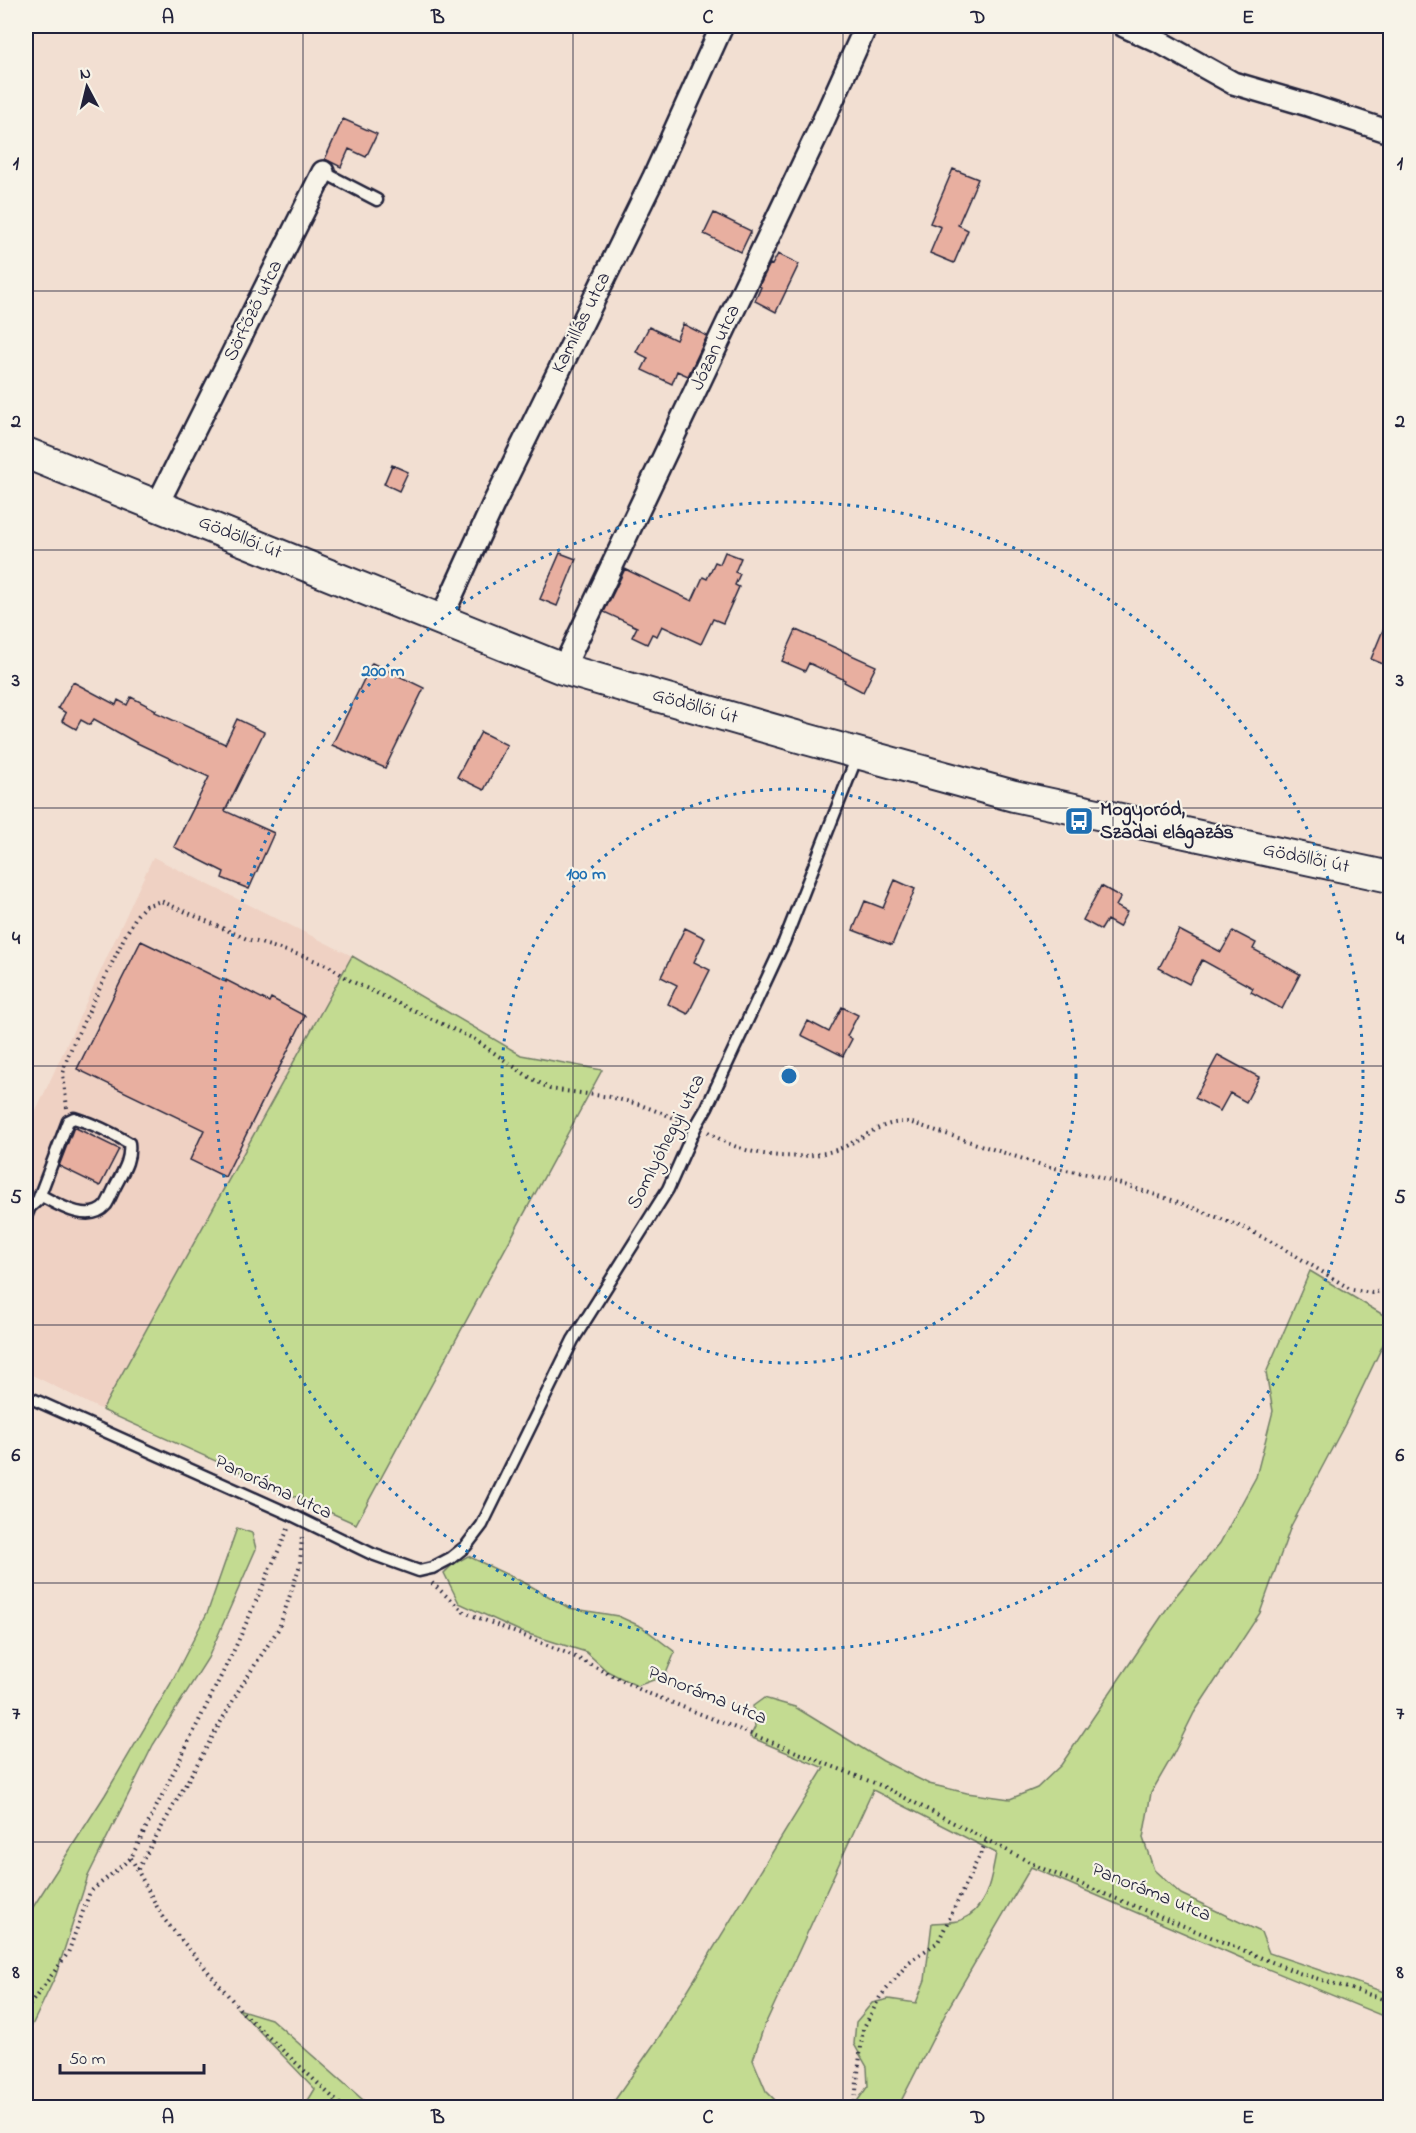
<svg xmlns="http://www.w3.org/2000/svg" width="1416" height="2133" viewBox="0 0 1416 2133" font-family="'Indie Flower',sans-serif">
<rect width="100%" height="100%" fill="#f2dfd2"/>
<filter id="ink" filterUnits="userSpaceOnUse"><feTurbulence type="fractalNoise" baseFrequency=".0167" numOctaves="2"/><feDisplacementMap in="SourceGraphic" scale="12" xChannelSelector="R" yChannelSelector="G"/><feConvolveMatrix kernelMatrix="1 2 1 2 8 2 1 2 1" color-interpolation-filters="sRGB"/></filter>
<g filter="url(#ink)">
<path fill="#efd1c3" d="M153,857l199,99 -250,454 -76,-38v-239z"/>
<path fill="#c3db91" stroke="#727e66" stroke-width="1.5" d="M352,956l169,99 81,15 -246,454 -254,-114z
M1310,1271l80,48v11l-45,94 -54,102 -31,87 -66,100 -21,42 -22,38 -8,45 11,32 27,24 80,38 8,21 121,41v25l-144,-59 -215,-93 -81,138 -52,102h-45l15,-21 -1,-19 -13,-23 2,-22 16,-19 17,-4 27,4 9,-23 7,-57c9,-1 20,0 29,-3 27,-11 30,-42 35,-67l-123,-63 -110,239 -10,31 13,31 16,16h-172l49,-70 165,-269 -74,-31 5,-10 -2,-21 11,-8 31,9 88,54 46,23 38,9 43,6 27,-11 24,-23 113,-167 46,-55 36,-66 17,-66 -7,-38z
M237,1528l15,5 4,16 -48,109 -55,87 -65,131 -32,99 -30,63v-120l79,-123 65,-110 38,-74z
M468,1556l61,29 40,23 49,8 24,11 33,25 -10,24 -28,10 -30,-15 -21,-19 -64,-20 -63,-29 -15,-30 8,-8z
M238,2009l33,10 100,88h-67l11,-18z"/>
<path fill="#e8afa0" stroke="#22223b" stroke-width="1.5" d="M343,119l34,15 -11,23 -17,-8 -8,18 -16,-8z
M953,169l25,10 -20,46 10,5 -14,33 -24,-10 11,-26 -11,-4z
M714,213l37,18 -10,21 -37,-18z
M778,254l21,10 -23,48 -21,-11 6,-14 -2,-1 11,-22 2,1z
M683,324l24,12 -19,40 -11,-5 -5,13 -30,-14 6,-12 -12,-6 13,-25 27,13z
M392,465l16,7 -9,19 -15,-7z
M725,552l16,6 -6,14 5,2 -5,11 4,2 -16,36 -10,-4 -12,25 -39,-18 -5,10 -5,-2 -5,10 -15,-7 5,-10 -33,-15 21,-43 67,32 11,-24 4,2 8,-17 5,2z
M560,553l16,6 -19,47 -17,-7z
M1390,613v54l-19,-8z
M796,630l80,36 -13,26 -19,-10 1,-2 -36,-17 -4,8 -23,-10z
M372,663l52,25 -39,80 -53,-23z
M73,682l43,23 2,-5 9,5 4,-8 25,13 -1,2 70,32 12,-25 27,13 -39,79 49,22 -25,56 -27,-11 2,-6 -50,-25 35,-70 -74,-35 -41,-23 -4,6 -9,-5 -5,9 -14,-8 4,-8 -8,-5z
M481,732l26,13 -23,45 -27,-13z
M895,880l20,9 -23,56 -39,-15 12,-29 18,7z
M1101,886l20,11 -5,9 11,6 -8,15 -12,-7 -6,10 -18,-10z
M685,928l20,10 -11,24 16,8 -22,44 -20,-10 9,-19 -16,-8z
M1179,930l42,22 12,-21 23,12 -3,6 47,25 -18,35 -31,-17 2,-4 -51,-28 -13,24 -30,-16z
M141,941l85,41v-2l43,22 2,-4 34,18 -80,161 -35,-17 14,-30 -127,-61z
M842,1007l16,8 -11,21 5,3 -9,17 -42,-21 7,-14 21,11z
M1218,1055l41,22 -13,25 -16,-9 -10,18 -25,-13z
M74,1127l45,22 -19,37 -41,-20z"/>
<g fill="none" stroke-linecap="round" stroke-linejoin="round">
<g stroke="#22223b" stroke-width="15">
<path id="lane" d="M323,172l54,28
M26,1217l4,-10 8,-7 30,-79 6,-3c20,6 37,14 55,25 2,16 -5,27 -12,40 -4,7 -7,16 -11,22 -17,20 -49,-1 -66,-10
M26,1396l268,120 78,38 47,17 13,-3 19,-10 15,-12 16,-21 91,-185 95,-151 28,-63 11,-19 77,-165 74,-188"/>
</g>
<g stroke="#22223b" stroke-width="26">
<path id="street" d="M1124,26l39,18 70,39 75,22 82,27
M157,505l166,-333
M441,619l52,-114 160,-326 69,-153
M563,669l258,-543 45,-100"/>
</g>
<g stroke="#22223b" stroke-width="34">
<path id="secondary" d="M26,453l537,216 243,70 208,57 376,81"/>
</g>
<path stroke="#22223b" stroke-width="4" stroke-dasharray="1.5 4.5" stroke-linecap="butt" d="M67,1108l-4,-34 3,-13 8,-19 51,-106 12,-21 8,-9 16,-5 86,38 56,17 26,10 22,15 123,58 52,36 24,14 60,8 28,7 47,18
M708,1132c8,5 16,10 24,13 33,14 81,16 114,1 23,-12 37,-25 63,-24l136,44 48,9 85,27 69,27 36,19 69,42 20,3 18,-4
M432,1583l32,29 103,41 78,39 237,94 159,82 258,105 91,28
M131,1858l32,60 80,95 101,95
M138,1869l102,-181 39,-60 21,-63 2,-31
M26,2010l42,-57 22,-61 41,-34 105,-212 52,-117
M854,2108l9,-79 17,-32 29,-35 29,-20 49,-102"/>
<use href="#lane" stroke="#f7f3e8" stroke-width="10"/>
<use href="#street" stroke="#f7f3e8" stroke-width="21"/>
<use href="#secondary" stroke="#f7f3e8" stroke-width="30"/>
</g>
</g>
<path fill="none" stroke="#22223b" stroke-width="1.5" stroke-opacity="0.55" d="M303,26v2082M573,26v2082M843,26v2082M1113,26v2082M26,291h1364M26,550h1364M26,808h1364M26,1066h1364M26,1325h1364M26,1583h1364M26,1842h1364"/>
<g fill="none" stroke="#1f6fb2" stroke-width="3" stroke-dasharray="3 6">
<circle cx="789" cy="1076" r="287"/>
<circle cx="789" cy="1076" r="574"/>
</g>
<defs>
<g id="bus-square" transform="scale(1.5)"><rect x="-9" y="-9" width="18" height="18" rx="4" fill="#1f6fb2" stroke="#f7f3e8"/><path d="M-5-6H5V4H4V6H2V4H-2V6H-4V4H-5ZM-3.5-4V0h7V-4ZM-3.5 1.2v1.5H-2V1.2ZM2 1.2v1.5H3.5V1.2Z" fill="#fff"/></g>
</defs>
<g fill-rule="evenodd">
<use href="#bus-square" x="1079" y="821"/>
</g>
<g text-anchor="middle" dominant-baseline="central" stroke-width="4.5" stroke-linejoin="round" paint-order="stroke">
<g font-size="20" fill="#22223b" stroke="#f7f3e8">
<text transform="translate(254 311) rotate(-64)">Sörfőző utca</text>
<text transform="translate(582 323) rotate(-64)">Kamillás utca</text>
<text transform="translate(716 348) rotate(-65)">Józan utca</text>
<text transform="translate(240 538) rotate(22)">Gödöllői út</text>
<text transform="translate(695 707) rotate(16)">Gödöllői út</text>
<text transform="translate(1306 859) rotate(12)">Gödöllői út</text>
<text transform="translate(667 1142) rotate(-63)">Somlyóhegyi utca</text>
<text transform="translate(273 1488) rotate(25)">Panoráma utca</text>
<text transform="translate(707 1696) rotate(22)">Panoráma utca</text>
<text transform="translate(1151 1893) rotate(22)">Panoráma utca</text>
</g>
<g font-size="20" font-weight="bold" fill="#22223b" stroke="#f7f3e8" text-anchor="start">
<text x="1100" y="810">Mogyoród,<tspan x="1100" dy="23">Szadai elágazás</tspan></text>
</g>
</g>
<circle cx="789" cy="1076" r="9" fill="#1f6fb2" stroke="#f7f3e8" stroke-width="3"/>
<g font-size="18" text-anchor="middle" font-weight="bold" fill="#1f6fb2" stroke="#f7f3e8" stroke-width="4.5" stroke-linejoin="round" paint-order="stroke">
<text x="383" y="676">200 m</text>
<text x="586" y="879">100 m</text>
</g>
<rect width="1416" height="2133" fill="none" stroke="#f7f3e8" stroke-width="66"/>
<g transform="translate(87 87) rotate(353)" stroke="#f7f3e8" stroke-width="4.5" paint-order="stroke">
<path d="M0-4.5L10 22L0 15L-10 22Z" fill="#22223b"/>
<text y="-9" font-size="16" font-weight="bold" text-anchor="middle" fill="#22223b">N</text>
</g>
<path d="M60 2064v9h144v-9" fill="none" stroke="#22223b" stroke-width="3"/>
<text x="69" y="2064" font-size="18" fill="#22223b" stroke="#f7f3e8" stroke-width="4.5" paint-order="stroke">50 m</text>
<rect x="33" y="33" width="1350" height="2067" fill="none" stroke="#22223b" stroke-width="2"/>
<g font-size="20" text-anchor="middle" font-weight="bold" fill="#22223b">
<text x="168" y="23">A</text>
<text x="438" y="23">B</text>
<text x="708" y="23">C</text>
<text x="978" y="23">D</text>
<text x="1248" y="23">E</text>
<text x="16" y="169">1</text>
<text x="1400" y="169">1</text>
<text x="16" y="427">2</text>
<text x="1400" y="427">2</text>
<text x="16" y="686">3</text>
<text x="1400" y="686">3</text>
<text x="16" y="944">4</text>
<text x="1400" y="944">4</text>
<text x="16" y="1203">5</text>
<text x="1400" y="1203">5</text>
<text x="16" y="1461">6</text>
<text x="1400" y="1461">6</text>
<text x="16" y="1719">7</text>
<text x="1400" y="1719">7</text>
<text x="16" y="1978">8</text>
<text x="1400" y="1978">8</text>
<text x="168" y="2123">A</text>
<text x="438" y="2123">B</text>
<text x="708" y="2123">C</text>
<text x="978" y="2123">D</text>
<text x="1248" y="2123">E</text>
</g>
</svg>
